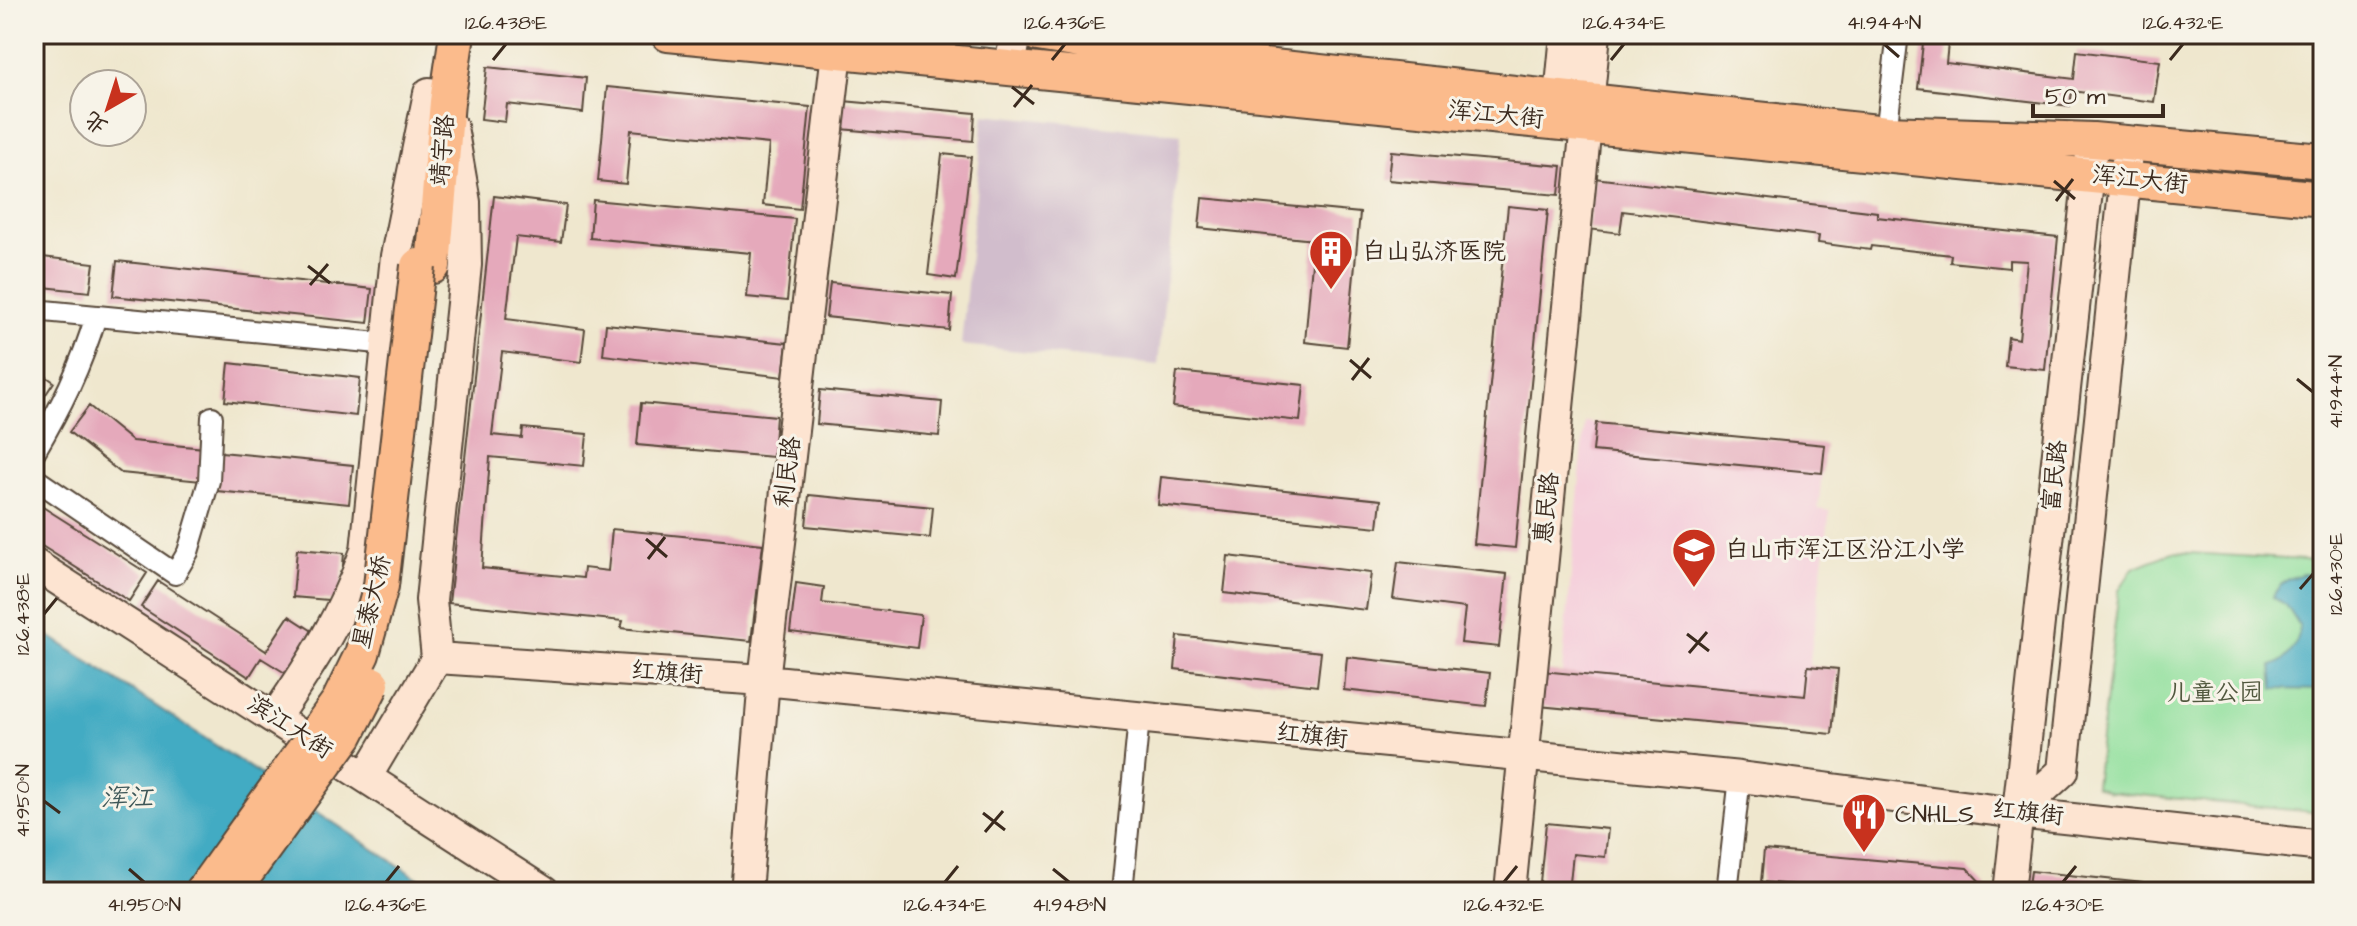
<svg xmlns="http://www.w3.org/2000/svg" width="2357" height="926" viewBox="0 0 2357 926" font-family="'Architects Daughter','LXGW WenKai TC',sans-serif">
<rect width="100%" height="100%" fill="#f7f3e8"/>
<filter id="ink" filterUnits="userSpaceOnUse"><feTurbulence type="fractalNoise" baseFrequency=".0125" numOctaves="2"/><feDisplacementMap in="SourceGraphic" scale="16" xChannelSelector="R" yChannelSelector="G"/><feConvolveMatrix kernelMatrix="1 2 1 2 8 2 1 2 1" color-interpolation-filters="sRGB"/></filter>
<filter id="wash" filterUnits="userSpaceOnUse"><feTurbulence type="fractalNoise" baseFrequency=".006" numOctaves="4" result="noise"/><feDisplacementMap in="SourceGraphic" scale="32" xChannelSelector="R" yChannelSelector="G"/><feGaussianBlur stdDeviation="1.8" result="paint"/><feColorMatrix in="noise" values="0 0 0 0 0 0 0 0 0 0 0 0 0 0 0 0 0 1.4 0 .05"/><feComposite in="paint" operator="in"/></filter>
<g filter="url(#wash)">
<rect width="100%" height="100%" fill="#efe7ce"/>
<path fill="#f5cfdb" d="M1585,422l240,23 -7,64 12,2 -25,185 -243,-23z"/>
<path fill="#d1bdcc" d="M984,114l197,20 -23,231 -197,-20z"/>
<path fill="#92e09e" stroke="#66855e" stroke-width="2" d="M2173,552l147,9 3,-4v256l-214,-21 -14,-6 24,-196 14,-22z"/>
<path fill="#43abc3" stroke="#3f6a70" stroke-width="2" d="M2323,569v121l-49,-1 -2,-23c17,-6 26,-21 28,-39l-14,-22 -13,-8c9,-22 29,-22 50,-28z
M34,626l405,266h-405z"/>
<g id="blocks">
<path fill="#e5a9bb" d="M1924,34h25l-3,29 128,16 3,-28 83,10 -6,41 -82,-11 -2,15 -152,-18z
M487,67l99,11 -3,35 -76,-9 -2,18 -24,-3z
M607,87l203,20 -10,102 -37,-4 6,-61 -138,-14 -5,54 -28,-3z
M843,101l132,12 -2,28 -132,-12z
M1391,151l171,15 -3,29 -171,-15z
M942,154l29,3 -15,122 -28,-4z
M1594,178l283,34v5l181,20 -13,133 -40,-4 3,-29 11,2 8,-78 -18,-1v8l-59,-6 1,-7 -80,-9 -1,4 -52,-7 1,-7 -196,-25 -3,22 -32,-4z
M494,196l72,9 -5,37 -45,-5 -10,82 79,10 -4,33 -79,-10 -10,83 30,3 1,-10 64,6 -3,32 -94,-9 -8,111 101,10 1,-10 24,3 4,-42 151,15 -12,97 -130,-13 2,-7 -174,-18z
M1202,198l158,15 -13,134 -42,-5 9,-102 -115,-12z
M593,200l202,19 -8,82 -40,-4 4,-44 -161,-15z
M1508,206l40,4 -33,338 -41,-4z
M34,256l60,7 -4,29 -56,-6z
M117,261l255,28 -4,34 -255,-27z
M830,283l122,12 -3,35 -123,-13z
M606,324l181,19 -4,34 -180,-22z
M229,363l131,15 -4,38 -131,-15z
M34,368l20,14 -20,30z
M1177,372l127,13 -4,36 -127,-14z
M820,390l122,12 -3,34 -122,-12z
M641,403l135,13 -3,41 -136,-12z
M89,406l43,35 72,7 -3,33 -80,-8 -52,-41z
M1596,423l229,22 -3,28 -229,-22z
M221,452l132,13 -4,39 -132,-13z
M1161,477l220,23 -3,27 -220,-22z
M809,495l124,12 -3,31 -124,-12z
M38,504l109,69 -18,28 -95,-60v-31z
M297,549l47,4 -4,48 -47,-4z
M1228,556l143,17 -5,37 -142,-17z
M1398,562l109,12 -8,73 -38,-4 4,-35 -72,-9z
M158,581l108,70 23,-35 28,18 -27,42 -29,-18 -12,19 -108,-70z
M796,583l28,4 -2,16 99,12 -4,33 -127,-16z
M1178,636l143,16 -4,34 -142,-17z
M1347,657l143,16 -4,33 -142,-16z
M1808,666l30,3 -6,65 -293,-28 3,-35 263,25z
M1546,823l62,6 -3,28 -32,-3 -4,38h-30z
M1764,850l203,18 18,19v5h-113l-111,-10z
M2031,871l178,19v2h-181z"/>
</g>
</g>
<g filter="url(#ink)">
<use href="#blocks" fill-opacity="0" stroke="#564638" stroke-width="2"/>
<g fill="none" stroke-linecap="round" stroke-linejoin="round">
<g stroke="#564638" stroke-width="24">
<path id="street" d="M1885,141l13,-107
M34,310l355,34
M34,453c27,-46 47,-86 62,-137
M34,478l141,96 13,-22 21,-71 3,-64
M1122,892l17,-174
M1727,892l13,-115"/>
</g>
<g stroke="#564638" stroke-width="34">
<path id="secondary" d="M1566,34l-6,63 16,17
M1010,66l6,-32
M34,564l510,328
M437,658l327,22 976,97 277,36 306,33
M437,658l-6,-58 35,-335 -1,-63 -13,-75
M275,717c39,-57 67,-100 91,-166l30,-295 33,-163
M366,777l71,-119
M2017,813l46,-42 66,-628
M746,892l18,-212 73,-628
M1510,892l85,-858
M2009,892l82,-737"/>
</g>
<g stroke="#564638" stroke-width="38">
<path id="primary" d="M668,34l1655,165
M1038,34l133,22 716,77 206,7 230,21
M433,266l14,-164 10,-68"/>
</g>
<use href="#street" stroke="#fff" stroke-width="20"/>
<use href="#secondary" stroke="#fde4d1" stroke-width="30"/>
<use href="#primary" stroke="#fbbb8c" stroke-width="34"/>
<g stroke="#564638" stroke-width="38" stroke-linecap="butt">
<path id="primary-bridge" d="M202,892l137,-191 23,-47 19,-68 37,-320
M232,892l114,-157 26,-51"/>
</g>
<use href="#primary-bridge" stroke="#fbbb8c" stroke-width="34"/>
</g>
</g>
<path fill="none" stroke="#3b2a1e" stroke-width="3" d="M1884,44l15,13M493,60l13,-16M1052,60l13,-16M1611,60l13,-16M2170,60l13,-16M1012,87l22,17M1014,107l18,-22M2054,181l21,18M2056,201l17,-22M308,266l22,17M310,285l18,-21M1350,360l21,18M2297,379l16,13M1352,380l17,-22M646,539l21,18M648,559l17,-22M2300,589l13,-15M44,614l13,-16M1687,634l22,17M1689,653l18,-21M44,801l16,12M983,813l22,17M985,832l18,-21M129,869l15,13M1053,869l16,13M386,882l13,-16M945,882l13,-16M1504,882l13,-16M2063,882l13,-16"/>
<defs>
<g id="building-pin" transform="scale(2.3)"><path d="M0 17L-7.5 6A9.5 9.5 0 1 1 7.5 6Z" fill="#c8321e" stroke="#f7f3e8"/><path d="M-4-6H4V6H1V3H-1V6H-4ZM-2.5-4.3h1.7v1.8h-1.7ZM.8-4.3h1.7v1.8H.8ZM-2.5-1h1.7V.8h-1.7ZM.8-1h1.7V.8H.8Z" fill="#fff"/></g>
<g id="school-pin" transform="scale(2.3)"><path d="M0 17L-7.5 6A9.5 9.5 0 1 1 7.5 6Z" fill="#c8321e" stroke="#f7f3e8"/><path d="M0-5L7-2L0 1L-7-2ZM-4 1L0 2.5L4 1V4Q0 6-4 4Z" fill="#fff"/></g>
<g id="restaurant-pin" transform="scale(2.3)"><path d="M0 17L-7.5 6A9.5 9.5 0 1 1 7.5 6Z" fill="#c8321e" stroke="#f7f3e8"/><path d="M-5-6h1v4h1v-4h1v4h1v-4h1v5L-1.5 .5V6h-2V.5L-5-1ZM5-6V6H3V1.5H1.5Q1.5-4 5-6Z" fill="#fff"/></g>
</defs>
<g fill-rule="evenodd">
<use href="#building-pin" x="1331" y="252"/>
<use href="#school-pin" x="1694" y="550"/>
<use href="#restaurant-pin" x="1864" y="815"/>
</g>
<g text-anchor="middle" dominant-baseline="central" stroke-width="6" stroke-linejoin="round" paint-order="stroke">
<g font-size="24" fill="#3b2a1e" stroke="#f7f3e8">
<text transform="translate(1496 115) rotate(6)">浑江大街</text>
<text transform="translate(443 150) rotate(-85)">靖宇路</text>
<text transform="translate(2140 180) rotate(6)">浑江大街</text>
<text transform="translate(788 472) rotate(-83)">利民路</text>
<text transform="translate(2055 476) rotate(-84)">富民路</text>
<text transform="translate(1547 508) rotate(-84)">惠民路</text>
<text transform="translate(372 602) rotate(-77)">星泰大桥</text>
<text transform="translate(667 673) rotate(4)">红旗街</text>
<text transform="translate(290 727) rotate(33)">滨江大街</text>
<text transform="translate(1312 736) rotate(6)">红旗街</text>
<text transform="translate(2028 813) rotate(6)">红旗街</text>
</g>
<g font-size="24" fill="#3b2a1e" stroke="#f7f3e8" text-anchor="start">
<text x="1362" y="252">白山弘济医院</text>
<text x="1725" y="550">白山市浑江区沿江小学</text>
<text x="1895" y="815">CNHLS</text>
</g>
<g font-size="24" fill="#51583e" stroke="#f7f3e8">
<text x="2215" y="693">儿童公园</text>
</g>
<g font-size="26" font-style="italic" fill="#3e5758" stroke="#f7f3e8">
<text x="127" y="798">浑江</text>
</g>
</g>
<rect width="2357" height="926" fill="none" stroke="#f7f3e8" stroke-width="88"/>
<g transform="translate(108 108) rotate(219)"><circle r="38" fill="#f7f3e8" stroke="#aca397" stroke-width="2"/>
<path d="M0-6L14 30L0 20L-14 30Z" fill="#c8321e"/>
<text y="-12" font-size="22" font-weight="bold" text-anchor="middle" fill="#3b2a1e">北</text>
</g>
<path d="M2033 104v12h130v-12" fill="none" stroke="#3b2a1e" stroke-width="4"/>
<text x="2045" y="104" font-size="24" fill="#3b2a1e" stroke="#f7f3e8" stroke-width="6" paint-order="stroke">50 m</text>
<rect x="44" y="44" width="2269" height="838" fill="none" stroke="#3b2a1e" stroke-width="3"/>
<g font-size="20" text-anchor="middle" fill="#3b2a1e">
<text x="506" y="29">126.438°E</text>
<text x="1065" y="29">126.436°E</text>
<text x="1624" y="29">126.434°E</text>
<text x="1884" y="29">41.944°N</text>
<text x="2183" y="29">126.432°E</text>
<text transform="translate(2335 392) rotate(-90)" y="7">41.944°N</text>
<text transform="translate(2335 574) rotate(-90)" y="7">126.430°E</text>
<text transform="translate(22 614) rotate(-90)" y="7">126.438°E</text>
<text transform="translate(22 801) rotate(-90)" y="7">41.950°N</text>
<text x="144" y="911">41.950°N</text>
<text x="386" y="911">126.436°E</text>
<text x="945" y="911">126.434°E</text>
<text x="1069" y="911">41.948°N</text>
<text x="1504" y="911">126.432°E</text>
<text x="2063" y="911">126.430°E</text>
</g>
</svg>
